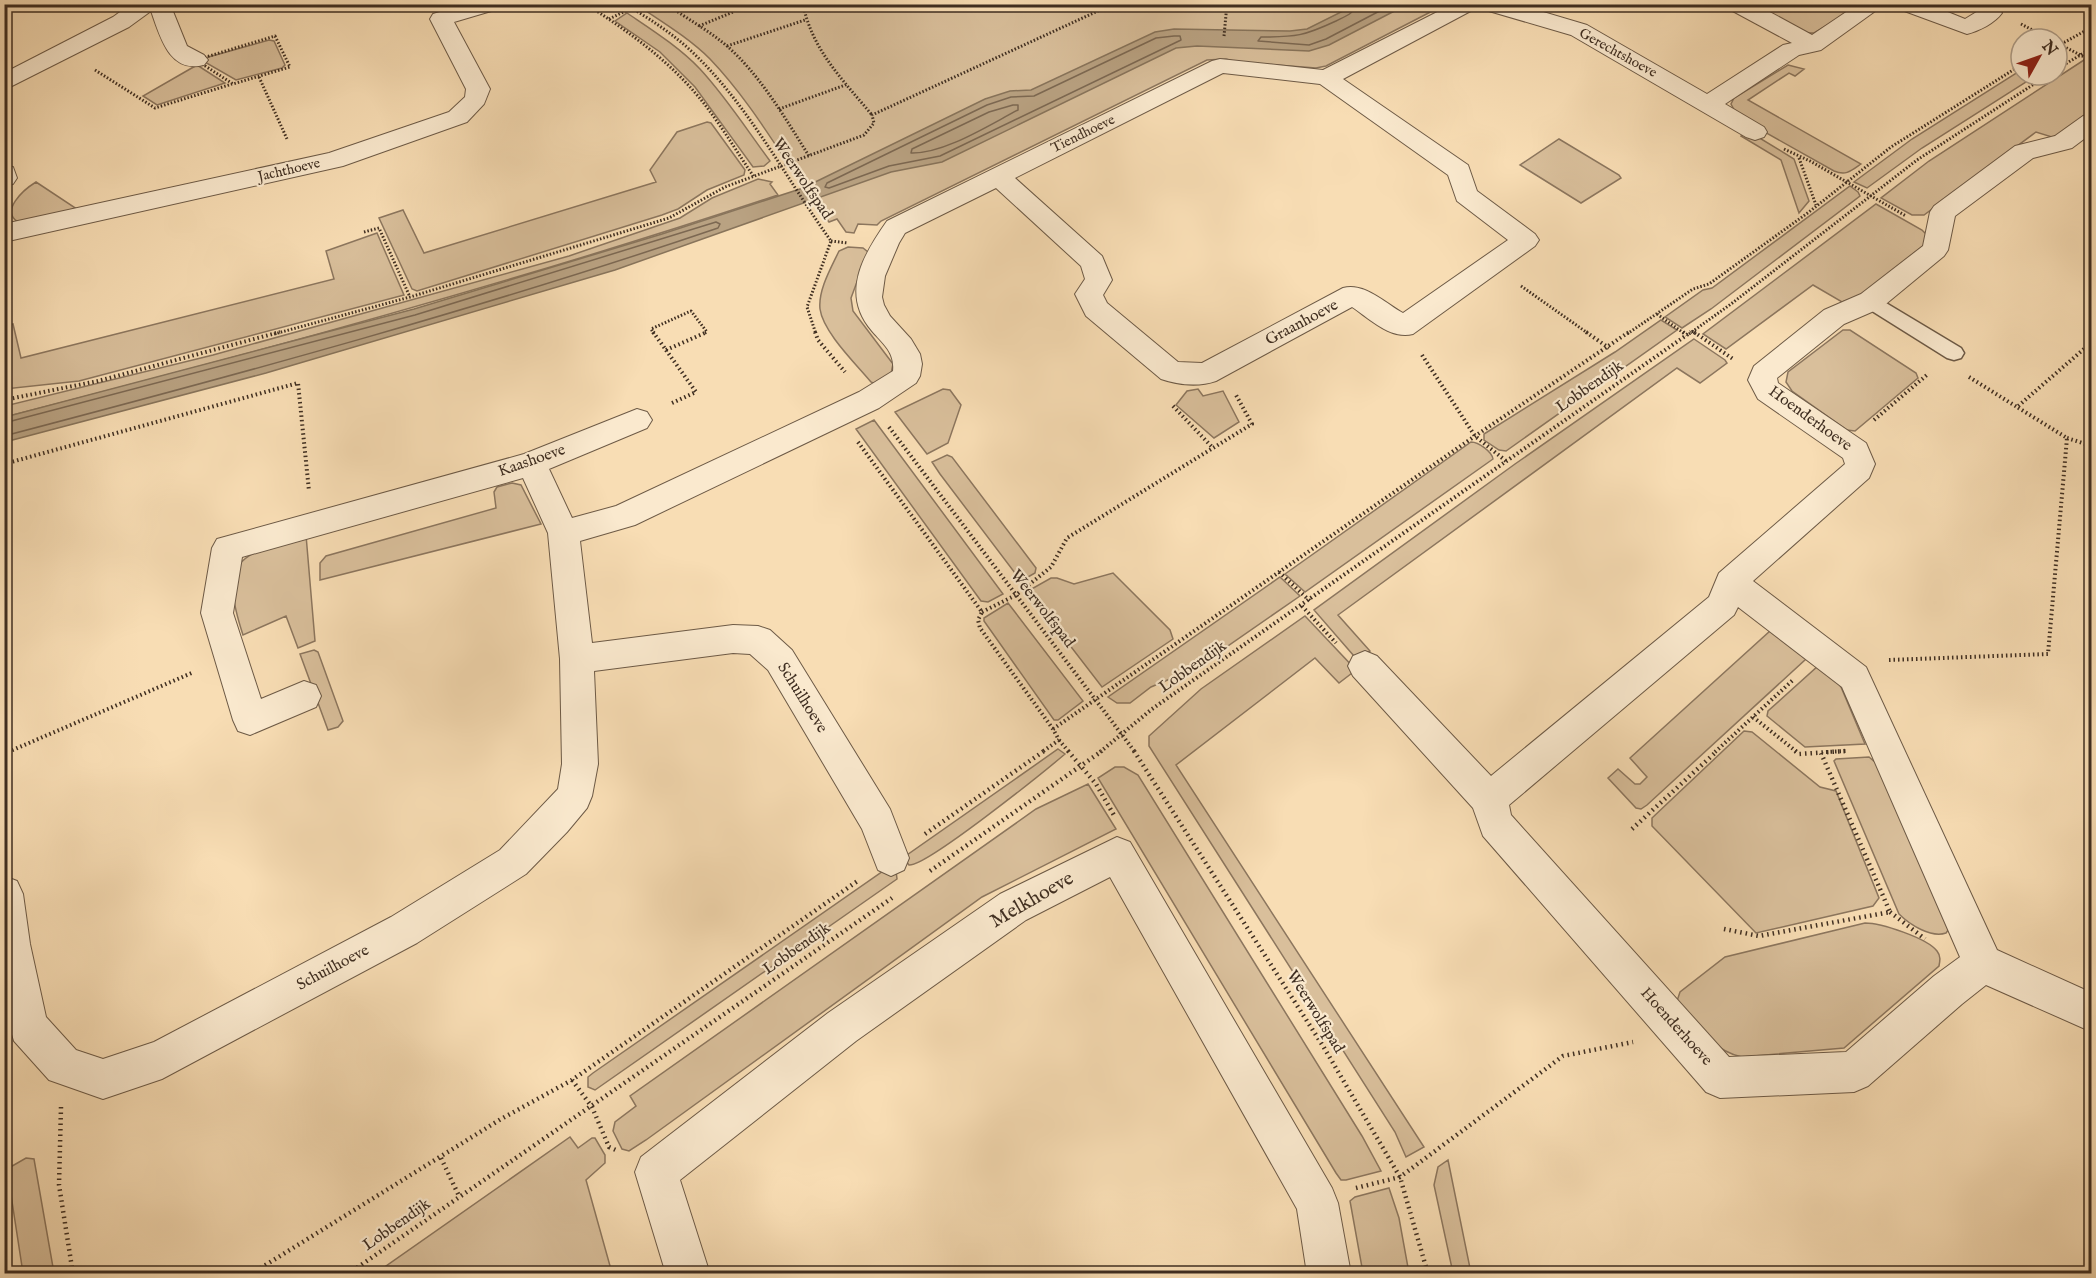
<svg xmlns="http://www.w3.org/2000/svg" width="2096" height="1278" viewBox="0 0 2096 1278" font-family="'IM FELL English',serif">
<rect width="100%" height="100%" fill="#f8ddb4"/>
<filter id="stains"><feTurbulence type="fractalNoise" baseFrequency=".00333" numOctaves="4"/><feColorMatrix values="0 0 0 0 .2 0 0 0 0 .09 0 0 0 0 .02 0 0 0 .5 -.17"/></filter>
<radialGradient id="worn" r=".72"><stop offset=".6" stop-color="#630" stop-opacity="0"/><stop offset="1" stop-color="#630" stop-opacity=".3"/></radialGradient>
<path fill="#d9bf9b" stroke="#8c765e" stroke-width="1.5" d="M1758,4l104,1 -48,28h-8l-50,-26z
M637,5h807l-118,61 -10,2 -79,-6 -11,-3 -19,1 -326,161 -4,4 -19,-1 -4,9 -8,-1 -9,-13 -8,3c-41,-53 -72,-114 -119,-163 -21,-21 -48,-37 -73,-54z
M627,13c25,17 52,34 73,56 26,28 47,61 70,92l-6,5 -11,1 -58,-80 -35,-35 -45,-31z
M269,40l5,1 11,24 -3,3 -46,12 -33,-19 2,-3z
M2084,60l7,4 -1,47 -35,27 -19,-6 -112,83h-12l-31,-17 48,-37z
M197,65l28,18 -68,22 -14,-9z
M1788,65l16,4 -9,7 -6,-3 -41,27 113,64c-10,7 -15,12 -27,7l-96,-54 -7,-13 3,-6z
M2021,70v5h16l-115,73 -55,40 -13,-6 58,-43z
M707,122l4,1 34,47 -1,5 -37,15 -29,19 -16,6 -245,76 -5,-2 -33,-71 24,-8 21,43 232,-71 -6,-12 27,-38z
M1745,132l8,2 41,25 15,42 -10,12 -18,-53 -40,-24z
M1559,139l60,36 2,3 -40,25 -61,-38z
M758,179l14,3 -2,2 8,11c-255,85 -513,156 -773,222v-11l208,-51 356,-99 111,-38 32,-20z
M36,182l44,29 -62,11c-18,-11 5,-32 18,-40z
M1850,186l8,6 2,4 -149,113 -29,19 -17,-11 38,-27 9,-2z
M1876,204l46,26 6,6 1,5 -67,54 -20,7 -29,-17 -87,64 -23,-15z
M377,233l27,62 -325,86 -74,8v-63l8,-2 8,34 313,-79 -8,-28z
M848,247l15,1 5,4 -17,46 2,13 40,53 -2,10 -16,10 -4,-2c-15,-18 -48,-50 -51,-73 -2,-19 11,-41 19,-58z
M1661,320l16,10 -171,121 -7,-1 -15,-10v-6l131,-82z
M1843,330h7l66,43 2,5 -63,53 -8,-1 -55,-39 -6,-9 2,-10z
M1694,339l31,21 2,3 -27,20 -23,-15 -339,247 32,36 -10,6 -6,-1 -40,-46 201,-146z
M943,389l7,1 11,15 -13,38 -21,11 -32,-42z
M1198,389l5,7 20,-5 16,31 -25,16 -38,-33 11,-14z
M874,420l129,174 -15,8 -7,-1 -125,-172z
M1471,442c8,0 21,10 22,17l-188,133 -20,-18z
M947,455l5,2 84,111 -1,5 -14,8 -81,-107 -8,-12z
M512,483l9,2 20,39 -221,56v-17l6,-7 170,-48 -2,-16 3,-5z
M306,535l9,106 -17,7 -12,-32 -43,19c-25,-77 -4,-80 63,-100z
M1113,573l57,57 3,9 -71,48 -74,-96 23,-13h6l17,6z
M1280,577l20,19 -104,72 -45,19 -21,16h-13l-9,-6z
M1008,603l75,98 -25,19h-4l-70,-99v-3z
M1305,616l51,54 -17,13 -24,-25 -139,107 248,382 -18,10 -11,-25 -246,-386v-10l52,-47z
M1770,631l36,28 -159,146 -6,4 -5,-1 -28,-30 10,-9 17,15h5l7,-7 -17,-19z
M314,650l4,2 25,69 -5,6 -10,3 -28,-76z
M1818,666l15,9 8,12 24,57 -60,3 -38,-31 1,-5z
M1744,731l8,1 68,55 16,4 43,107 -6,8 -117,27 -104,-107v-8z
M1058,749l7,5c-20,17 -139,113 -156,111l-4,-5 2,-5z
M1869,757l7,6 73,166 -3,4c-15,5 -36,-8 -47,-19l-65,-153 2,-2z
M1115,767h9l14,8 224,361 19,35 -35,9h-5l-5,-7 -238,-395z
M1088,784l28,45 -134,68 -336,243 -17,11 -7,-2 -9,-18 2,-9 21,-16 -6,-10 406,-287z
M889,867l7,4 1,8 -302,211 -7,-3v-10l5,-4z
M1865,923c16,0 62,15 72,28 4,5 3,10 2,15l-95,82 -102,9c-30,-6 -46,-33 -65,-56l3,-9 45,-35z
M570,1137l8,11 14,-10h3l10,17v8l-19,17 26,93h-236z
M26,1158l8,1 20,114h-31l-16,-104z
M1448,1160l23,113h-18l-19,-88 4,-18z
M1389,1188l10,30 10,55h-46l-13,-72 5,-4z"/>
<path fill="#b9a282" stroke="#88745b" stroke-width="1.5" d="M1357,4l49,1 -77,40 -20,6 -112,-5 -21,2 -234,114 -51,10 -276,98 -349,103 -261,69v-25l409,-108 248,-75 141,-46 182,-89 25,-8 21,-1 124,-58 19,-3 116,2 17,-2z"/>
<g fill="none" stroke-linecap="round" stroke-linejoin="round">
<path stroke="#7c6852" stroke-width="1.5" d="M1358,4c-5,10 -12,12 -22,17 -32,15 -40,16 -75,16l-3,4 51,4 17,-6 67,-35
M1174,36h6l1,4 -241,116 -51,10 -60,22 -4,-1 2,-4 160,-78 24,-8 23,-1 122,-58z
M1013,105h5v5c-29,15 -74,44 -107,43l1,-4 77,-37z
M4,423l411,-108 301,-93 4,2 -2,4c-235,80 -474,145 -714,208"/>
<g stroke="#6d5a46" stroke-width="3">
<path id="lane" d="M1871,294l90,54 3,5 -3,5 -7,2 -7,-2 -83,-52 -2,-5 2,-5z"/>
</g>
<g stroke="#6d5a46" stroke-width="2">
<path id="street" d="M131,4h39l17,42 17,9 4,5 -4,5c-35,9 -44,-29 -53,-54l-22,16 -125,63v-17l109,-56z
M465,4h36l-3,5 -44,13 36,67 -6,15 -17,18 -124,44 -339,76v-18l325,-71 120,-41 16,-15 1,-8 -36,-70 3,-5z
M1453,4h63l71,21 120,69 76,-49 9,-2 -63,-34 -3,-5h29l57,31 46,-31h27l-64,46 -22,5 -74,49 39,23 3,5 -3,5 -9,3 -9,-3 -175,-102 -89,-26 -2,-3 -137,73 125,86 9,26 58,43 4,6 -4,6 -122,88c-22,6 -43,-15 -61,-27l-136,74c-17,6 -38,4 -55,-2l-75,-63 -11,-22 10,-15 -4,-13 -85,-78 -91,45 -6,10 -14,33 -3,21 2,8 6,11 21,23 9,15 2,10 -2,12 -4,7 -37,25 -244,117 -55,16 12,102 141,-18 25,1 12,4 22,20 98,159 19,49 -5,12 -13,6 -13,-6 -16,-41 -94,-159 -18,-16 -17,-1 -139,18 4,93 -6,32 -5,12 -20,24 -41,42 -109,69 -255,136 -59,20 -54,-19 -35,-39 -10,-33v-132l13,5 6,13 7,50 16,73 30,33 27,9 51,-17 237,-125 109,-67 58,-61 4,-25 -2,-105 -12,-126 -25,-55 -281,79 -9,56 28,86 43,-18 12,4 5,11 -5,11 -66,28 -12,-4 -5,-11 -32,-107 11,-65 5,-9 307,-85 113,-45 10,3 5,8 -5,8 -98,41 23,49 44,-12 243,-114 34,-21c2,-19 -10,-27 -21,-40 -32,-37 -9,-76 15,-110l325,-160 8,-2 103,11zM1223,73l97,11 128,91 9,26 51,39 -105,73c-18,-10 -39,-31 -60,-25l-141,75 -24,-1 -71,-59 -4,-8 9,-15 -10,-24 -87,-78z
M1896,4h32l37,15 18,-11 8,-2 8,2 3,5c-7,10 -23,18 -35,21l-68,-25z
M2092,114v19l-20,15 -39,10 -78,58 -7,34 -4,6 -63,52 -37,16 -67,54 1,5 88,60 9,21 -6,14 -116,103 113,86 131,283 95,43v39l-106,-47 -24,19 -94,82 -14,6 -134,6 -14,-6 -223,-256 -10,-28 -120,-132 -5,-10 5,-10 12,-5 12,5 114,120 218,-179 10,-24 126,-109 -2,-6 -85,-59 -10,-19 6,-14 70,-56 37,-16 62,-48 7,-34 4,-6 81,-60 40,-10 28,-20zM1738,607l104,80 118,270 -26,19 -88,76 -117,5 -218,-242 -2,-10 225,-190z
M4,165l9,2 4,11 -4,6 -9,2z
M1117,837l13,5 202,346 6,15 13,71h-44l-10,-65 -187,-332 -84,43 -170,121 -176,139 30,94h-44l-31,-102 6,-15 187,-144 172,-119z"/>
</g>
<path stroke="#3f2e21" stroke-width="3" stroke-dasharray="1.5 2" stroke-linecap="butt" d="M586,4c43,28 84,57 116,97 19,24 35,51 52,76
M625,4c23,14 44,27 64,45 58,53 96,128 142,192l-24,66 9,27
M666,4c20,14 42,26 61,42 34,30 58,72 82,110
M803,4c9,46 40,76 69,111
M609,19l31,-15
M2021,24l29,15
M699,26l34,-14 -2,-8
M275,36l15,31 -57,17 -37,-24z
M1224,36l3,-32
M2057,43l35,18
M2057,43l8,-1 27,-15
M727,46l78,-26
M2057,69l35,-21
M95,70l60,38 77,-24
M259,77l28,62
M779,109l69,-25
M1784,149l26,12 96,55
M1799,158l17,47
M364,232l15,-4 31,69
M831,241l17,2
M1521,286l68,48
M1657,314l28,20
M1692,331l4,3
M274,334l136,-37 259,-79 56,-31 139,-52 10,-12 -2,-8 241,-111
M654,334l-3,-5 40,-18 16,21 -4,2
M1627,334l66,-45 16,-5 100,-72 82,-65 130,-82
M1689,334l42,-30 186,-144 131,-85"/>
<path stroke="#3f2e21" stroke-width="4" stroke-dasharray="1.5 3" stroke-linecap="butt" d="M653,332l13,18
M815,332l3,8 27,32
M1586,332l23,16
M1683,332l4,3
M1694,332l39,27
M666,350l30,42 -26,12
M666,350l41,-18
M1422,355l53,81 31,25
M1969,377l48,30
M4,400l94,-19 182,-49
M1173,406l40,42 39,-24 -16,-29
M1874,420l54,-46
M889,427l246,325
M2067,438l25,8
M858,442l124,170 -4,8 2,8 73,101 6,11 -17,12
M4,464l294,-81 11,108
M1279,572l31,29
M1302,606l34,37
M982,612l34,-17 35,-28 16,-29 146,-90
M1889,660l159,-6 19,-216 -50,-31 75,-65
M1753,717l44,35
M1053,729l422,-293 154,-104
M1059,740l10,12
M8,752l186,-80
M1100,752l52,-43 539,-377
M1715,752l78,-72
M1826,752l20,-1"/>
<path stroke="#3f2e21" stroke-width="4.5" stroke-dasharray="1.5 4" stroke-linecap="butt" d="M1068,751l28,33 19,33
M1134,751l189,295 77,131 28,97
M1795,751l4,3 47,-3
M4,754l8,-3
M1632,829l85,-78
M925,834l119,-83
M930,871l172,-120
M1890,912l35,27
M1724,929l35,7 131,-24 -69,-159
M572,1080l20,27 17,40 9,4
M61,1107l-2,78 14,89
M441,1158l18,38
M1356,1188l44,-11 163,-121 70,-14
M251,1274l250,-155 71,-39 287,-200
M348,1274l544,-376"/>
<use href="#lane" fill="#fae9ce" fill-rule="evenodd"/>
<use href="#street" fill="#fae9ce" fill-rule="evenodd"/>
</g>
<g text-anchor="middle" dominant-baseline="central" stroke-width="4.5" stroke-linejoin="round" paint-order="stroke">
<g font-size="14" fill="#3f2e21" stroke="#fae9ce">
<text transform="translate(1618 53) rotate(29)">Gerechtshoeve</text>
<text transform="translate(1083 134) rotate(-26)">Tiendhoeve</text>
<text transform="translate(289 170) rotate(-13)">Jachthoeve</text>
</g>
<g font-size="16" fill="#3f2e21" stroke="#fae9ce">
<text transform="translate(802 179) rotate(56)">Weerwolfspad</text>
<text transform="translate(1302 323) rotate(-28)">Graanhoeve</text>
<text transform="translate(1590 387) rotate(-35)">Lobbendijk</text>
<text transform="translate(1810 419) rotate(36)">Hoenderhoeve</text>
<text transform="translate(532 461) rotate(-19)">Kaashoeve</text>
<text transform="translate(1042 609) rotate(52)">Weerwolfspad</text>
<text transform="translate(1193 667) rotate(-35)">Lobbendijk</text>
<text transform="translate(802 698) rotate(58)">Schuilhoeve</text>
<text transform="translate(797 949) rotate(-35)">Lobbendijk</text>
<text transform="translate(333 968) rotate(-28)">Schuilhoeve</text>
<text transform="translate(1315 1012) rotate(58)">Weerwolfspad</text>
<text transform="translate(1676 1027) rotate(48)">Hoenderhoeve</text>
<text transform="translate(397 1225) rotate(-35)">Lobbendijk</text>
</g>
<g font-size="20" fill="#3f2e21" stroke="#fae9ce">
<text transform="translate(1032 900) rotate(-30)">Melkhoeve</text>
</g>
</g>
<rect width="2096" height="1278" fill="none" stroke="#f8ddb4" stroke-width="24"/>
<rect x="6" y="6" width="2084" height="1266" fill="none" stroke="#3f2e21" stroke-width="3"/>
<rect x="12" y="12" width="2072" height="1254" fill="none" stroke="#3f2e21" stroke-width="1.5"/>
<g transform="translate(2039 57) rotate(50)"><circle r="28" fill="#fae9ce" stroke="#af9e89" stroke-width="1.5"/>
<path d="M0-4.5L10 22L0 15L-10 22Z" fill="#8f2418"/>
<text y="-9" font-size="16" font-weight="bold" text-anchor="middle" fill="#3f2e21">N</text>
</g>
<rect width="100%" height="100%" filter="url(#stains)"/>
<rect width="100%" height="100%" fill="url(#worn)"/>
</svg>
